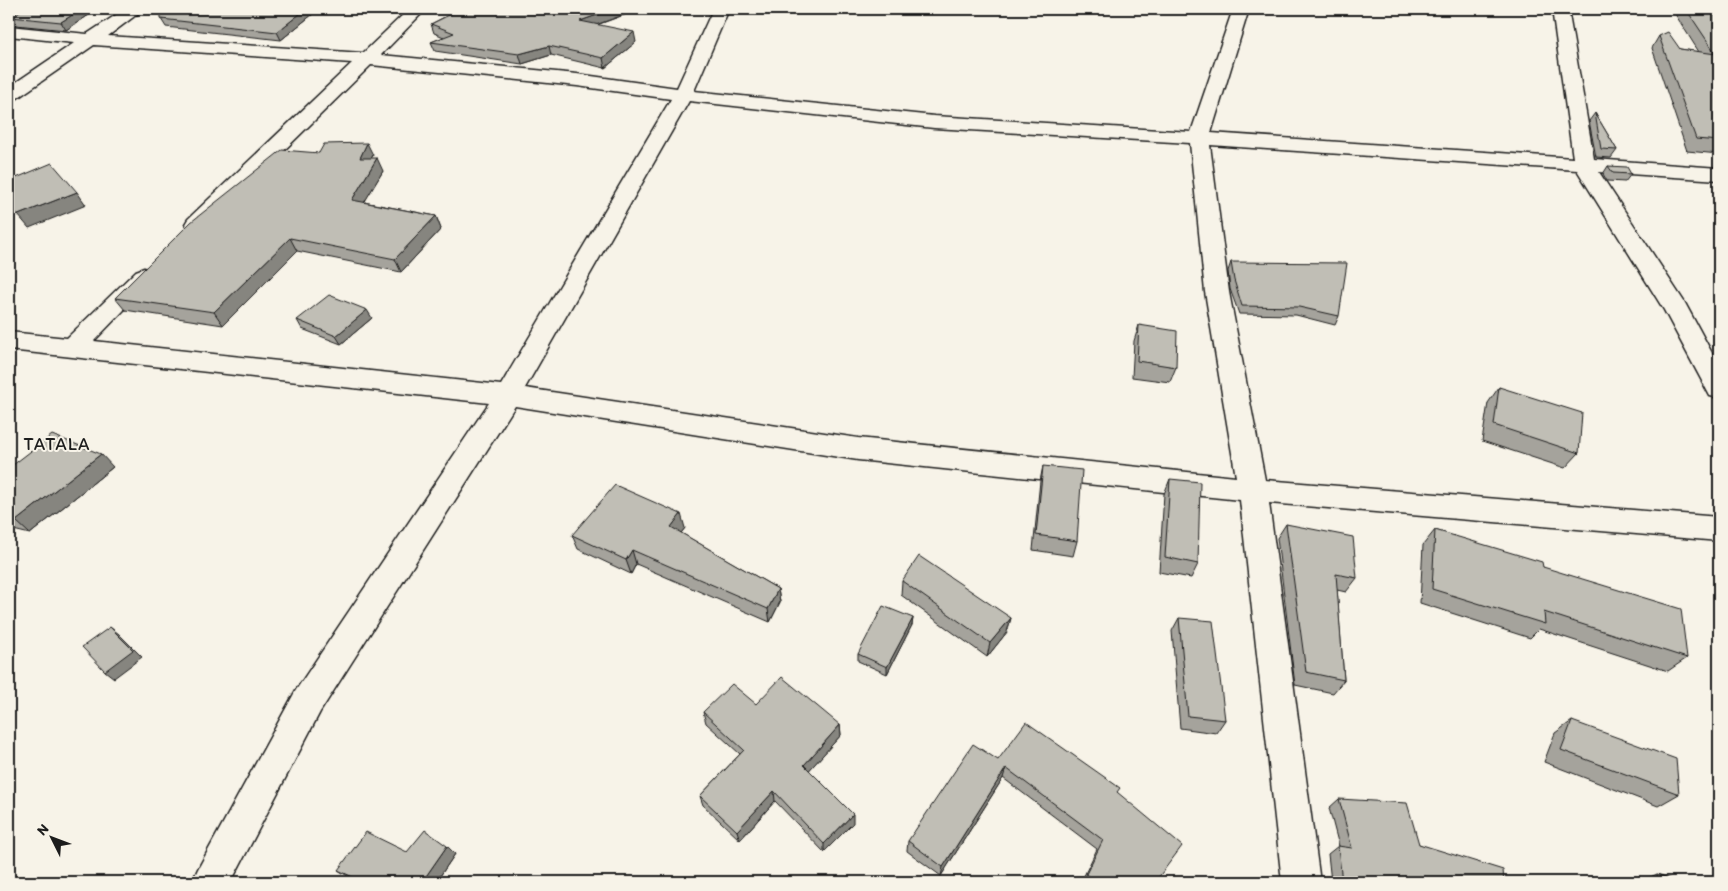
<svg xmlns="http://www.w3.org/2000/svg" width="1728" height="891" viewBox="0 0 1728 891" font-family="Itim,sans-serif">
<rect width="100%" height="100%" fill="#f7f3e8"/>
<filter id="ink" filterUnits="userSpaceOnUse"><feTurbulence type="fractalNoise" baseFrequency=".02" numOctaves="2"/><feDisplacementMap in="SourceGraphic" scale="10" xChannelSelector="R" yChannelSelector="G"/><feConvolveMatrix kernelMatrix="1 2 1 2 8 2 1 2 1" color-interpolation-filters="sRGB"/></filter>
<g filter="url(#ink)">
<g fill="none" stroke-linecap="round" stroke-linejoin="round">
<g stroke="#1c1c1c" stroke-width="3">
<path id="minor" d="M125,9h19l-36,27 255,17 46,-44h17l-45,46 196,19 100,14 36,-79h16l-35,82 240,25 257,16 42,-123h16l-38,124 362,25 -21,-149h16l26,150 125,9v12l-120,-8 86,131 34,63v32l-9,-2 -46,-86 -87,-140 -367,-25 19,147 36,188 454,37v24l-450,-38 51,379h-38l-42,-382 -382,-40 -343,-54 -195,306 -89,170h-39l6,-13 98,-179 193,-287 -480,-53v-18l58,6 69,-67 8,-3 8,3 4,5 -4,5 -58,60 407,44 170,-286 -94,-13 -206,-21 -167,164 -8,2 -8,-2 -3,-5 3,-5 164,-156 -258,-18 -78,54 -7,2v-14l65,-44 -65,-7v-10l78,8zM689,101l245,27 256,15 15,149 31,185 -378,-39 -333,-50z"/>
</g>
<use href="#minor" fill="#f7f3e8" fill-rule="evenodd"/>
</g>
<path fill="#a5a39c" stroke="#1c1c1c" d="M98,9l-32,21 -50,-5 -5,-8z
M319,9l-38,31 -115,-13 -5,-8z
M453,9h187l-43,16 39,17 -31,26 -54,-13 -29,9 -87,-13 -4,-9 13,-5 -10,-4 -3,-9 23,-12z
M1678,9h30l11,2v143l-32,-3 -35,-103 7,-12 21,13 19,3 -24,-38z
M1595,113l22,37 -6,8 -15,-1 -7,-36z
M319,153l54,2 -2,3 12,13 -19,31 72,14 5,13 -40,43 -104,-21 -74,74 -98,-15 -10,-12z
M1608,166l23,8 -6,8 -18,-1 -4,-7z
M1231,262l108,54 -4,9 -39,-10 -57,-1 -9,-25 -2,-18z
M372,318l-31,26 -39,-15 -5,-9z
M1139,325l37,42 -6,15 -38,-5 2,-36z
M1499,387l80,66 -14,15 -83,-27 6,-38z
M1043,466l34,75 -4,15 -40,-6 7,-69z
M113,467l-83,67 -21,-5v-61z
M1170,479l28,85 -7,14 -32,-6 5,-78z
M1286,524l71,54 -11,14 -9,-2 7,90 -11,13 -38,-8 -18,-147z
M685,528l-4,5 97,56 2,13 -10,20 -134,-58 -5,10 -53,-25 -6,-14z
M1435,530l108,37 144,91 -19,13 -129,-42 -9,9 -110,-35 3,-58z
M902,581l109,37 -4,14 -20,25 -86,-62z
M913,618l-1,7 -25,49 -29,-13v-7z
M1179,618l46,102 -9,13 -36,-5 -8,-97z
M756,704l84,21 1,10 -32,35 44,53 -29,29 -49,-51 -35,39 -37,-35 -3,-9 40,-42 -34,-31 -3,-11z
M1572,721l107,73 -21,12 -114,-44 11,-29z
M998,760l120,33 37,89h-74l16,-33 -94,-71 -62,98 -34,-25 1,-10z
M1339,799l80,45 85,38h-173l-3,-28 10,-8h1l-10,-38z
M407,852l48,2 -19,28h-78l-9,-5 -11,-7z
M1657,874l21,8h-31l-1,-3z"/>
<path fill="#86857f" stroke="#1c1c1c" d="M82,9h16l-32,21 -5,-8z
M306,9h13l-38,31 -4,-8z
M614,9h26l-58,21 -2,-9z
M634,32l2,10 -31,26 -2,-10z
M549,46l2,9 -29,9 -3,-10z
M367,143l6,12 -8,16 -5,-13z
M377,158l6,13 -25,42 -6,-13z
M77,192l9,13 -57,23 -11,-13z
M436,216l5,13 -40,43 -6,-13z
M290,238l7,13 -74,74 -9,-13z
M367,310l5,8 -31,26 -5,-8z
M101,454l12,13 -83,67 -14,-13z
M681,514l4,14 -10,13 -4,-14z
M632,550l4,14 -5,10 -5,-14z
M778,589l2,13 -10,20 -2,-13z
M913,618l-1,7 -25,49v-7z
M1011,618l-4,14 -20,25 3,-14z
M110,627l9,7 23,23 -28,21 -9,-7z
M840,725l1,10 -36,40 -1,-10z
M1006,768l-3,10 -62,98 2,-9z
M774,791l1,10 -35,39 -3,-9z
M853,814v9l-29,29v-8z
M447,846l8,8 -19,28h-14z"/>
<path fill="#c0beb5" stroke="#1c1c1c" d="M23,9h59l-21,13 -50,-5z
M161,9h145l-29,23 -116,-13z
M461,9h153l-34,12 54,11 -31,26 -54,-12 -30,8 -88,-12 23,-9 -23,-9z
M1686,9h22l11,2v91h-1l1,2v37l-23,-2 -37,-103 9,-4 12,17 36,5z
M1595,113l22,37 -16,-1z
M367,143l-7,15h17l-25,42 84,16 -41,43 -105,-21 -76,74 -99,-14 76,-76 91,-72 37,3 5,-9z
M52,163l25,29 -59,23 -9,-10v-24z
M1608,166l19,1 4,7 -18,-1z
M1231,262l116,1 -8,53 -40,-9 -57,-1 -8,-26z
M329,295l38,15 -31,26 -39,-16z
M1139,325l38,6 -1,36 -39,-6z
M1499,387l83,26 -3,40 -85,-28z
M52,435l49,19 -85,67 -7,-1v-52z
M1043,466l39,4 -5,71 -41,-6z
M1170,479l30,3 -2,82 -33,-7z
M615,485l66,29 -10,13 107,62 -10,20 -136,-59 -6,10 -54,-25z
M1286,524l67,13 4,41 -21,-4 8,106 -38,-8z
M1435,530l107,32 1,5 138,42 6,49 -143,-46 1,12 -113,-35z
M919,556l92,62 -21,25 -88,-62z
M883,606l30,12 -26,49 -29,-13z
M1179,618l34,3 12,99 -37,-4z
M110,627l23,23 -28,21 -23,-24z
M782,677l58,48 -36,40 49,49 -29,30 -50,-53 -37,40 -37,-35 44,-46 -41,-38 29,-28 24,20z
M1572,721l104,38 3,35 -118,-44z
M1026,722l94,66 -3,4 65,54 -27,36h-57l-12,-8 17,-34 -97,-72 -63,99 -35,-26 65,-97 25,16z
M1339,799l68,4 12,41 84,26 1,12h-162l-4,-36 14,2z
M425,830l22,16 -25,36h-59l-25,-12 28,-38 41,20z
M1657,874l21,8h-20z"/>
</g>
<g text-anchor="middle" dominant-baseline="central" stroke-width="4" stroke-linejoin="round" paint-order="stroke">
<g font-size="18" letter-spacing="1" fill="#1c1c1c" stroke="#f7f3e8">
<text x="57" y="444">TATALA</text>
</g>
</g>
<rect width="1728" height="891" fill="none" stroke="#f7f3e8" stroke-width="30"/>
<rect x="15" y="15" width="1698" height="861" fill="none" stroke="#1c1c1c" stroke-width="2" filter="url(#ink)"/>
<g transform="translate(52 838) rotate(312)" stroke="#f7f3e8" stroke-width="4" paint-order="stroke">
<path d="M0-4L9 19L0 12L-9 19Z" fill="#1c1c1c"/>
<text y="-8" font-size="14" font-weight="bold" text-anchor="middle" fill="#1c1c1c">N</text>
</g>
</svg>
